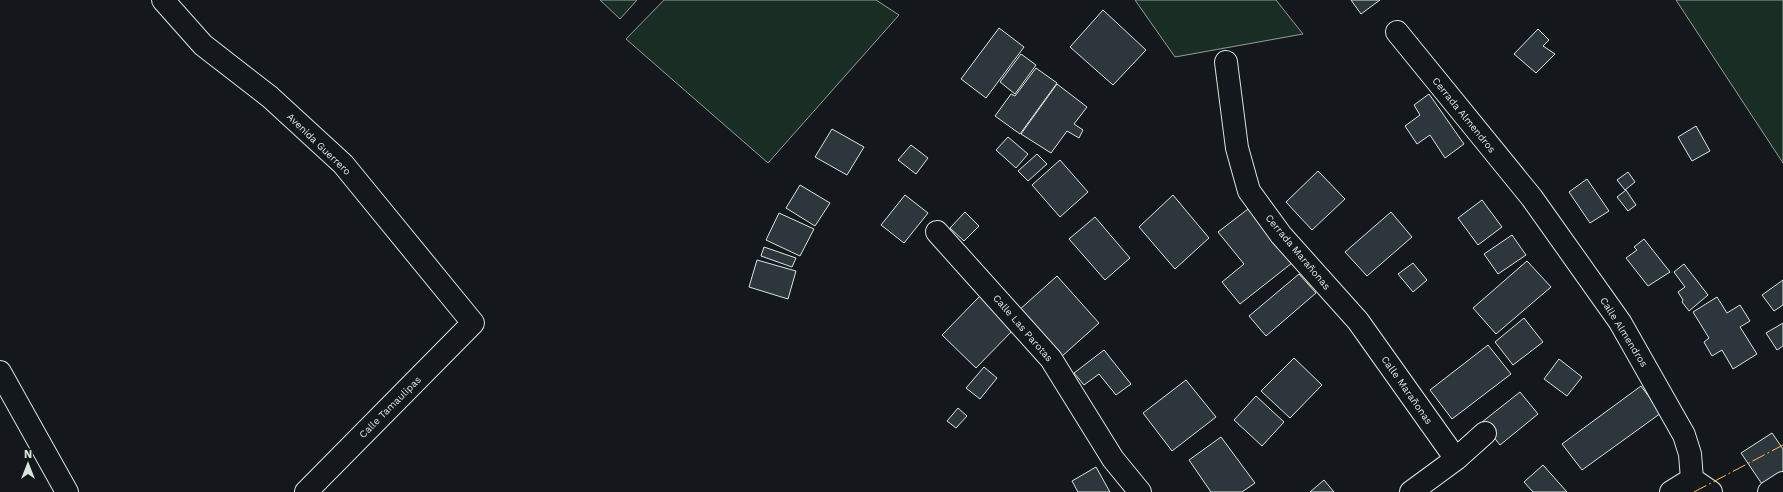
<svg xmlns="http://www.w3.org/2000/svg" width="1783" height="492" viewBox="0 0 1783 492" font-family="'Work Sans',sans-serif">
<rect width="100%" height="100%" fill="#14181c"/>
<path fill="#1a2d24" stroke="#939e99" d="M600,0h37l-17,19z
M664,0h212l23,15 -131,148 -142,-124z
M1135,0h141l27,34 -128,23z
M1676,0h107v163z"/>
<path fill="#2c363c" stroke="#d8e6dc" d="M1351,0h29l-19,14z
M1103,10l43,40 -33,35 -43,-38z
M999,28l25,19 -38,51 -25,-19z
M1538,29l11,11 -6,6 12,8 -19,19 -22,-19z
M1021,54l15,11 -21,29 -15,-12z
M1036,68l21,15 -37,51 -25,-18 16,-22 4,2z
M1057,84l30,23 -13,17 9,6 -4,8 -12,-7 -16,22 -30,-19z
M1429,94l35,50 -19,14 -15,-23 -13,9 -12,-18 15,-11 -6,-10z
M1696,126l14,25 -18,10 -14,-24z
M832,129l32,18 -17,28 -32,-18z
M1008,137l20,17 -12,14 -20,-18z
M911,145l17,13 -12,16 -18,-14z
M1037,154l10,10 -19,17 -10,-10z
M1060,160l28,32 -28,25 -28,-32z
M1318,171l27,28 -33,31 -26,-28z
M1628,172l7,10 -10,8 -8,-10z
M1587,179l22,32 -19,12 -21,-31z
M800,185l30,18 -15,23 -29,-18z
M1626,190l10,15 -8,6 -11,-14z
M905,195l23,18 -24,30 -23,-18z
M1173,195l36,43 -34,31 -36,-42z
M1482,200l20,27 -24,18 -20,-27z
M1248,209l44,54 -52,41 -18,-22 22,-18 -26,-32z
M965,212l14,14 -15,15 -14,-13z
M1391,212l21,25 -45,39 -22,-24z
M779,213l35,16 -14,27 -34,-16z
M1095,217l35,41 -25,22 -36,-41z
M1512,235l14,20 -28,19 -14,-20z
M1644,239l26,33 -22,14 -22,-28 11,-8 -3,-3z
M764,247l32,11 -4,9 -31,-11z
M757,260l39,11 -8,28 -39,-12z
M1527,261l24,26 -55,47 -23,-26z
M1413,263l14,17 -14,12 -15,-18z
M1684,264l24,31 -19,16 -7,-9 1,-2 -5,-8 7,-5 -11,-15z
M1299,274l17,19 -50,43 -17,-20z
M1057,276l42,47 -39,35 -42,-47z
M1783,280v25l-9,6 -12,-16z
M980,296l34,33 -38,39 -34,-33z
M1717,297l10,16 13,-8 10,16 -10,6 17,27 -24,15 -11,-19 -10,6 -8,-14 5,-4 -16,-26z
M1524,318l19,24 -30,23 -18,-23z
M1783,323v23l-6,4 -11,-17z
M1488,345l23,29 -59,45 -22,-29z
M1104,350l27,34 -15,11 -17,-21 -15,11 -10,-12z
M1294,358l28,27 -32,33 -29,-27z
M1559,359l23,18 -15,19 -23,-17z
M984,367l13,11 -17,21 -14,-11z
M1186,380l30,37 -44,34 -29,-38z
M1641,386l20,27 -79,57 -20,-26z
M1520,392l18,22 -38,31 -18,-23z
M1256,396l28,26 -22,24 -28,-26z
M958,408l9,8 -11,12 -9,-7z
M1772,433l11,16v26l-19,12 -23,-34z
M1221,437l34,46 -13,9h-31l-22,-32z
M1543,465l24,27h-34l-9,-10z
M1096,467l14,25h-32l-6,-11z
M1324,480l10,12h-24z"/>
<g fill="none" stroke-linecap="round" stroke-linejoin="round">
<g stroke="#d8e6dc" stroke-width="24">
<path id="minor" d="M163,0l40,45 67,52 73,67 130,159 -167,169
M1397,32l135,166 88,124 64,113 6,19 2,25 -21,13
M1226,62l11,86 12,43 32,44 77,86 98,138
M937,232l114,127 62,100 27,33
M1692,479l19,13
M1411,492l45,-33 29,-26
M1769,492l14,-9"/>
</g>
<g stroke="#d8e6dc" stroke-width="24">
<path id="tertiary" d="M0,372l67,120"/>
</g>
<use href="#minor" stroke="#14181c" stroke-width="22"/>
<use href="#tertiary" stroke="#14181c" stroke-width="22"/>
<path stroke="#ffb74d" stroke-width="1" stroke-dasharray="14 3 2 3" stroke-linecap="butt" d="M1694,492l89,-47"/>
</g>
<g text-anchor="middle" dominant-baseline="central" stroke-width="3" stroke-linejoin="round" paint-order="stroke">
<g font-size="10" fill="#d8e6dc" stroke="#14181c">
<text transform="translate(1464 115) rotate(51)">Cerrada Almendros</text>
<text transform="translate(319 144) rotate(44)">Avenida Guerrero</text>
<text transform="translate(1298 252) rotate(50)">Cerrada Marañonas</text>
<text transform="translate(1023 328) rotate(49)">Calle Las Parotas</text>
<text transform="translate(1624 332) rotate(58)">Calle Almendros</text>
<text transform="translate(1407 390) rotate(55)">Calle Marañonas</text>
<text transform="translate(390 407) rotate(-45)">Calle Tamaulipas</text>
</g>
</g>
<g transform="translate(28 464)" stroke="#14181c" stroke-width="3" paint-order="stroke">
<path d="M0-3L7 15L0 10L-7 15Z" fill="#d8e6dc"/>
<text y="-6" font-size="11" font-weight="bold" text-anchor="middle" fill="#d8e6dc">N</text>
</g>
</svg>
